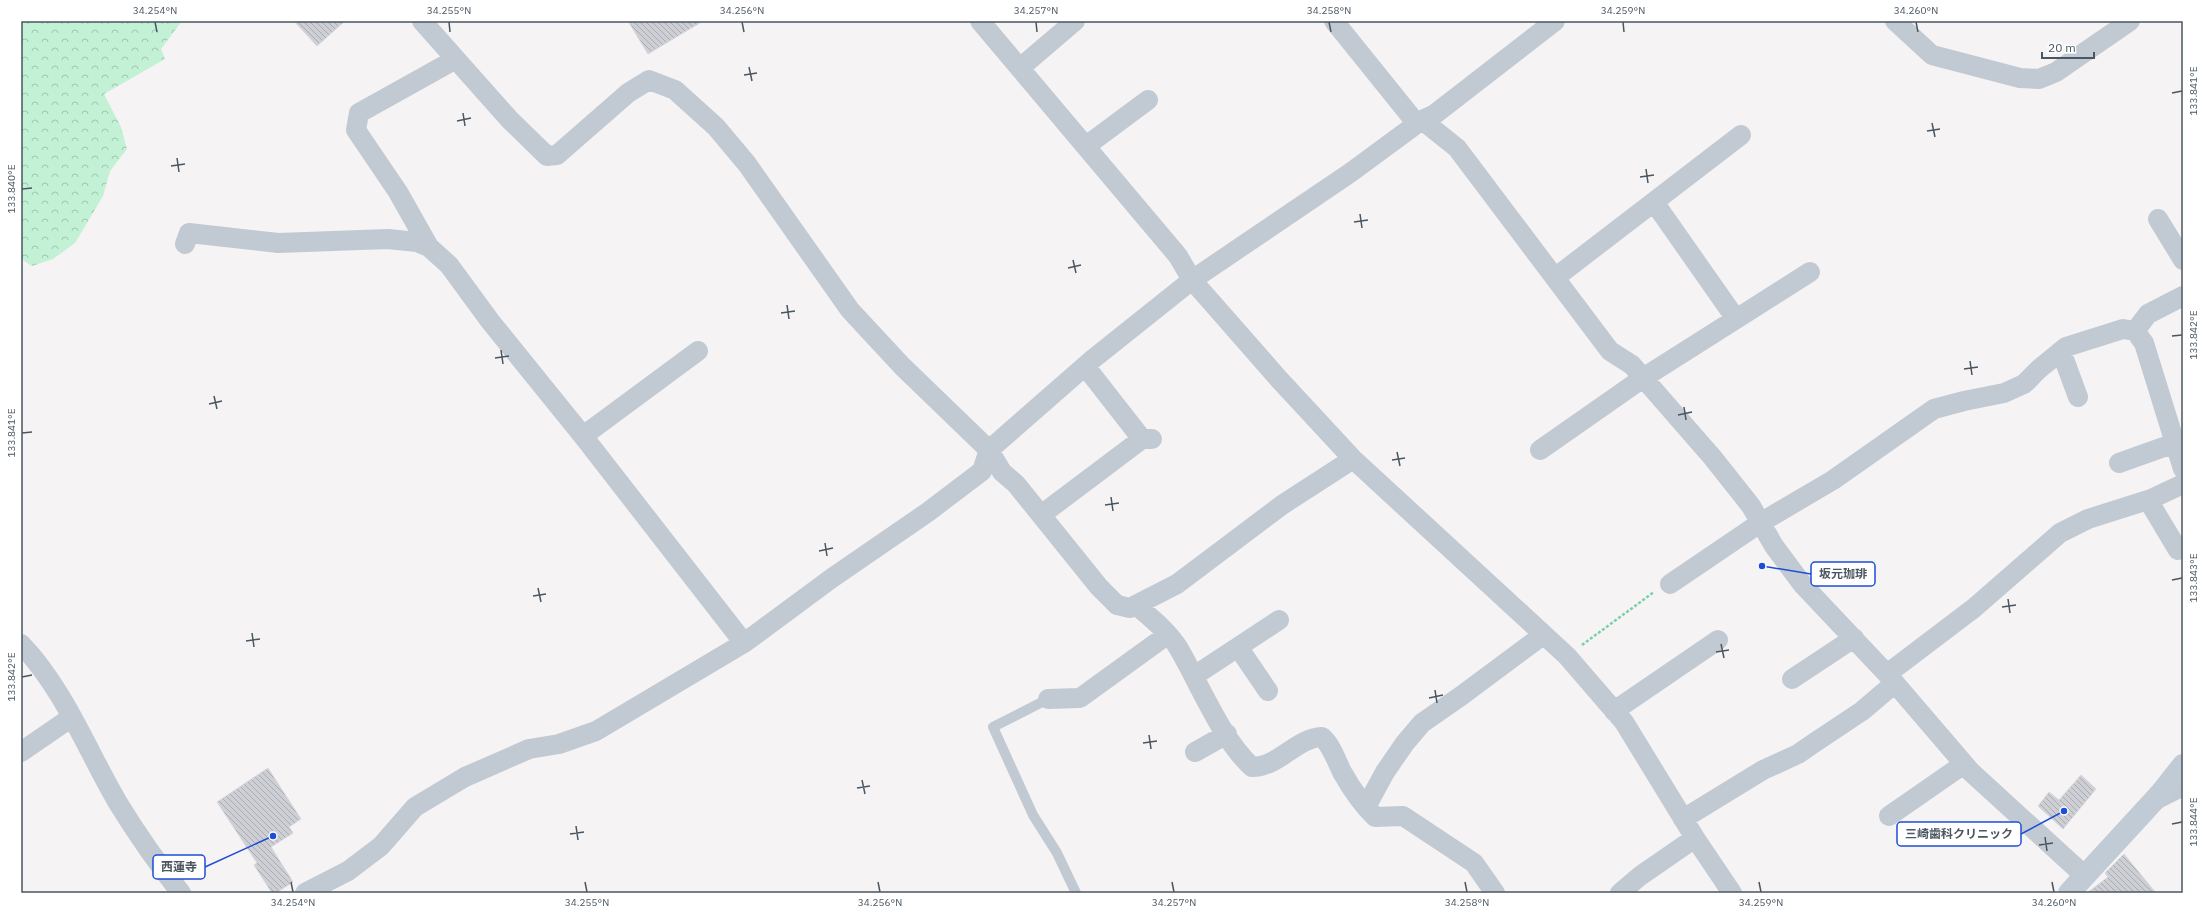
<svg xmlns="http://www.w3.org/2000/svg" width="2204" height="914" viewBox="0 0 2204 914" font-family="'IBM Plex Sans','Noto Sans JP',sans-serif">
<defs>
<pattern id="forest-crowns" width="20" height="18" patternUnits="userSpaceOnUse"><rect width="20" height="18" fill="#c3f1d5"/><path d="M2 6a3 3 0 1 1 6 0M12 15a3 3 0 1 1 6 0" fill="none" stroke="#a0c6b0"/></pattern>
<pattern id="building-back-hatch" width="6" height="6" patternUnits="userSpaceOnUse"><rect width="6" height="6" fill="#cdcfd5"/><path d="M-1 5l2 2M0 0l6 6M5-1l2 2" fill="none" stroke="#a8abb0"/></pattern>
</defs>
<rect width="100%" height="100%" fill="#f5f3f3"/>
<path fill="url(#forest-crowns)" d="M21,21h161l-21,28 4,10 -61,35 17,33 6,22 -17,22 -7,25 -28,47 -22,16 -21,7 -11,-7z"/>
<path fill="url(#building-back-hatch)" stroke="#d7d9de" d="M294,21h51l-28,25z
M628,21h75l-55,33z
M268,768l33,51 -12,8 4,6 -22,14 22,35 -17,11h-4l-18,-28 3,-2 -40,-61z
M2081,775l15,14 -33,40 -25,-23 11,-14 10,8z
M2124,854l32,39h-69l21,-16 -3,-4z"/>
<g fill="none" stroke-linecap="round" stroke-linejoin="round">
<path stroke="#7ad0a6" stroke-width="2.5" stroke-dasharray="3 2" stroke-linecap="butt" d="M1582,645l72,-53"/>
<path stroke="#c1cad2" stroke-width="10" d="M1048,699l-55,28 40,88 24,38 19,40"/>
<path stroke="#c1cad2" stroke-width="20" d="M422,21l88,99 37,36 10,-1 71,-62 21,-13 26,10 41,37 31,37 103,146 52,56 87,84 13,22 14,12 83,103 18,18 13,3 47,-24 105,-79 71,-46
M980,21l198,235 14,24 85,97 76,82 214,197 57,66 71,116 37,55
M1334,21l83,103
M1895,21l37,34 88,23 19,1 17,-7 74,-51
M1020,68l55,-47
M1422,120l35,28 153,203 22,14 81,93 38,48 23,40 29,39 84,89 84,98 114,104
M1086,146l62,-46
M1654,202l82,117
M2158,219l25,41
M185,244l4,-11 89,10 110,-4 29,3 12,5 20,18 41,56 93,115 161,207
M429,247l-31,-55 -42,-62 3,-17 97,-54
M1556,277l185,-142
M2135,331l13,-17 35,-18
M2061,351l17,46
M1085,366l57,73h10
M583,436l115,-85
M1540,450l103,-72 167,-106
M2119,463l56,-20
M2148,500l30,50
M1041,515l101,-76
M1670,584l90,-61 73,-43 101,-71 30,-8 40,-8 20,-9 15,-15 27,-22 57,-18 12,2 9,12 39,126
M1136,605c15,13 33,27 43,44 21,36 43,91 73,118 27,0 44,-29 70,-30 10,9 14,23 20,35 9,16 20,32 33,45l28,-1 71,47 21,30
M21,644c43,45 66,106 97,159 19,31 40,61 63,90
M1238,647l30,44
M1887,674l87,-66 86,-75 28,-14 63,-20 32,-15
M1194,676l85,-56
M1792,679l62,-41
M1048,699l32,-1 87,-63
M1614,711l104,-71
M21,752l51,-35
M1195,752l32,-18
M2155,800l28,-14
M1366,807l19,-35 20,-29 17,-20 39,-27 82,-61
M1889,816l75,-52
M1683,819l80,-49 35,-16 16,-11 48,-32 33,-28
M305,893l43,-22 33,-25 34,-39 50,-30 64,-28 30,-5 37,-13 148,-88 88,-65 96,-66 54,-41 7,-21 104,-91 99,-79 158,-107 72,-53 13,-6 120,-93
M1620,893l20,-17 55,-38"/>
<path stroke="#c1cbd6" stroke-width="22" d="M2069,893l91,-99 23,-29"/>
</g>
<path fill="none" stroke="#4a5661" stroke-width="1.5" d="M155,22l2,10M449,22l1,10M742,22l2,10M1036,22l1,10M1329,22l2,10M1623,22l1,10M1916,22l2,10M749,67l3,14M744,75l13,-2M2172,93l10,-2M463,113l2,13M457,121l14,-3M1932,123l3,14M1927,131l13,-2M177,158l2,14M171,166l14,-2M1646,169l2,14M1640,177l14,-2M22,189l10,-1M1360,214l2,14M1354,222l14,-2M1073,260l3,13M1068,268l13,-3M787,305l2,14M781,313l14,-2M2172,336l10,-1M501,350l2,14M495,358l14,-2M1970,361l2,14M1964,369l14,-2M214,396l3,13M209,404l13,-3M1684,407l2,13M1678,415l14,-3M22,433l10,-1M1397,452l3,14M1392,460l13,-2M1111,497l2,14M1105,505l14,-2M825,543l2,13M819,551l14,-3M2172,580l10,-2M538,588l3,14M533,596l13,-2M2008,599l2,14M2002,607l14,-2M252,633l2,14M246,641l14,-2M1721,644l3,14M1716,652l13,-2M22,677l10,-2M1435,690l2,13M1429,698l14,-3M1149,735l2,14M1143,743l14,-2M862,780l3,14M857,788l13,-2M2172,824l10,-2M576,826l2,14M570,834l14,-2M2045,837l2,14M2039,845l14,-2M291,882l2,10M585,882l2,10M878,882l2,10M1172,882l2,10M1465,882l2,10M1759,882l2,10M2052,882l2,10"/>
<path fill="none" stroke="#1d4ed8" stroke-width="1.5" d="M1762 566L1811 574M2064 811L2021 834M273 836L205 867"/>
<g fill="#1d4ed8" stroke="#fff" stroke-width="1.5">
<circle cx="1762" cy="566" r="4"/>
<circle cx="2064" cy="811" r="4"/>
<circle cx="273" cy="836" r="4"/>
</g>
<g fill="#fff" stroke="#1d4ed8" stroke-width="1.5">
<rect x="1811" y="562" width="64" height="24" rx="4"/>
<rect x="1897" y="822" width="124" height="24" rx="4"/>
<rect x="153" y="855" width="52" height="24" rx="4"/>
</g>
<g font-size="12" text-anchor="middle" font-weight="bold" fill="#4a5661">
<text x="1843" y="578">坂元珈琲</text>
<text x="1959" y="838">三崎歯科クリニック</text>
<text x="179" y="871">西蓮寺</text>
</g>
<rect width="2204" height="914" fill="none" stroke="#ffffff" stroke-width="44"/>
<path d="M2042 52v6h52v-6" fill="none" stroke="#4a5661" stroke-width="2"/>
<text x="2048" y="52" font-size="12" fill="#4a5661" stroke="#ffffff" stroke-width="3" paint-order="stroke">20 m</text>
<rect x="22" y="22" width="2160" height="870" fill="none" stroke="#4a5661" stroke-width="1.5"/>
<g font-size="10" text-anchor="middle" fill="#4a5661">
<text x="155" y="14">34.254°N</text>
<text x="449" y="14">34.255°N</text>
<text x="742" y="14">34.256°N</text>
<text x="1036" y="14">34.257°N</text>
<text x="1329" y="14">34.258°N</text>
<text x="1623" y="14">34.259°N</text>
<text x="1916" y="14">34.260°N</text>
<text transform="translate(2193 91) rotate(-90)" y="4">133.841°E</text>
<text transform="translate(11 189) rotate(-90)" y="4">133.840°E</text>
<text transform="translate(2193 335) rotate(-90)" y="4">133.842°E</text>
<text transform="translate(11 433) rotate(-90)" y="4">133.841°E</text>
<text transform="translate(2193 578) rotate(-90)" y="4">133.843°E</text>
<text transform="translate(11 677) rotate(-90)" y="4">133.842°E</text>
<text transform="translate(2193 822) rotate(-90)" y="4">133.844°E</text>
<text x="293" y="906">34.254°N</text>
<text x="587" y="906">34.255°N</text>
<text x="880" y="906">34.256°N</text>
<text x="1174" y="906">34.257°N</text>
<text x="1467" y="906">34.258°N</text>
<text x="1761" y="906">34.259°N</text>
<text x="2054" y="906">34.260°N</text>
</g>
</svg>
